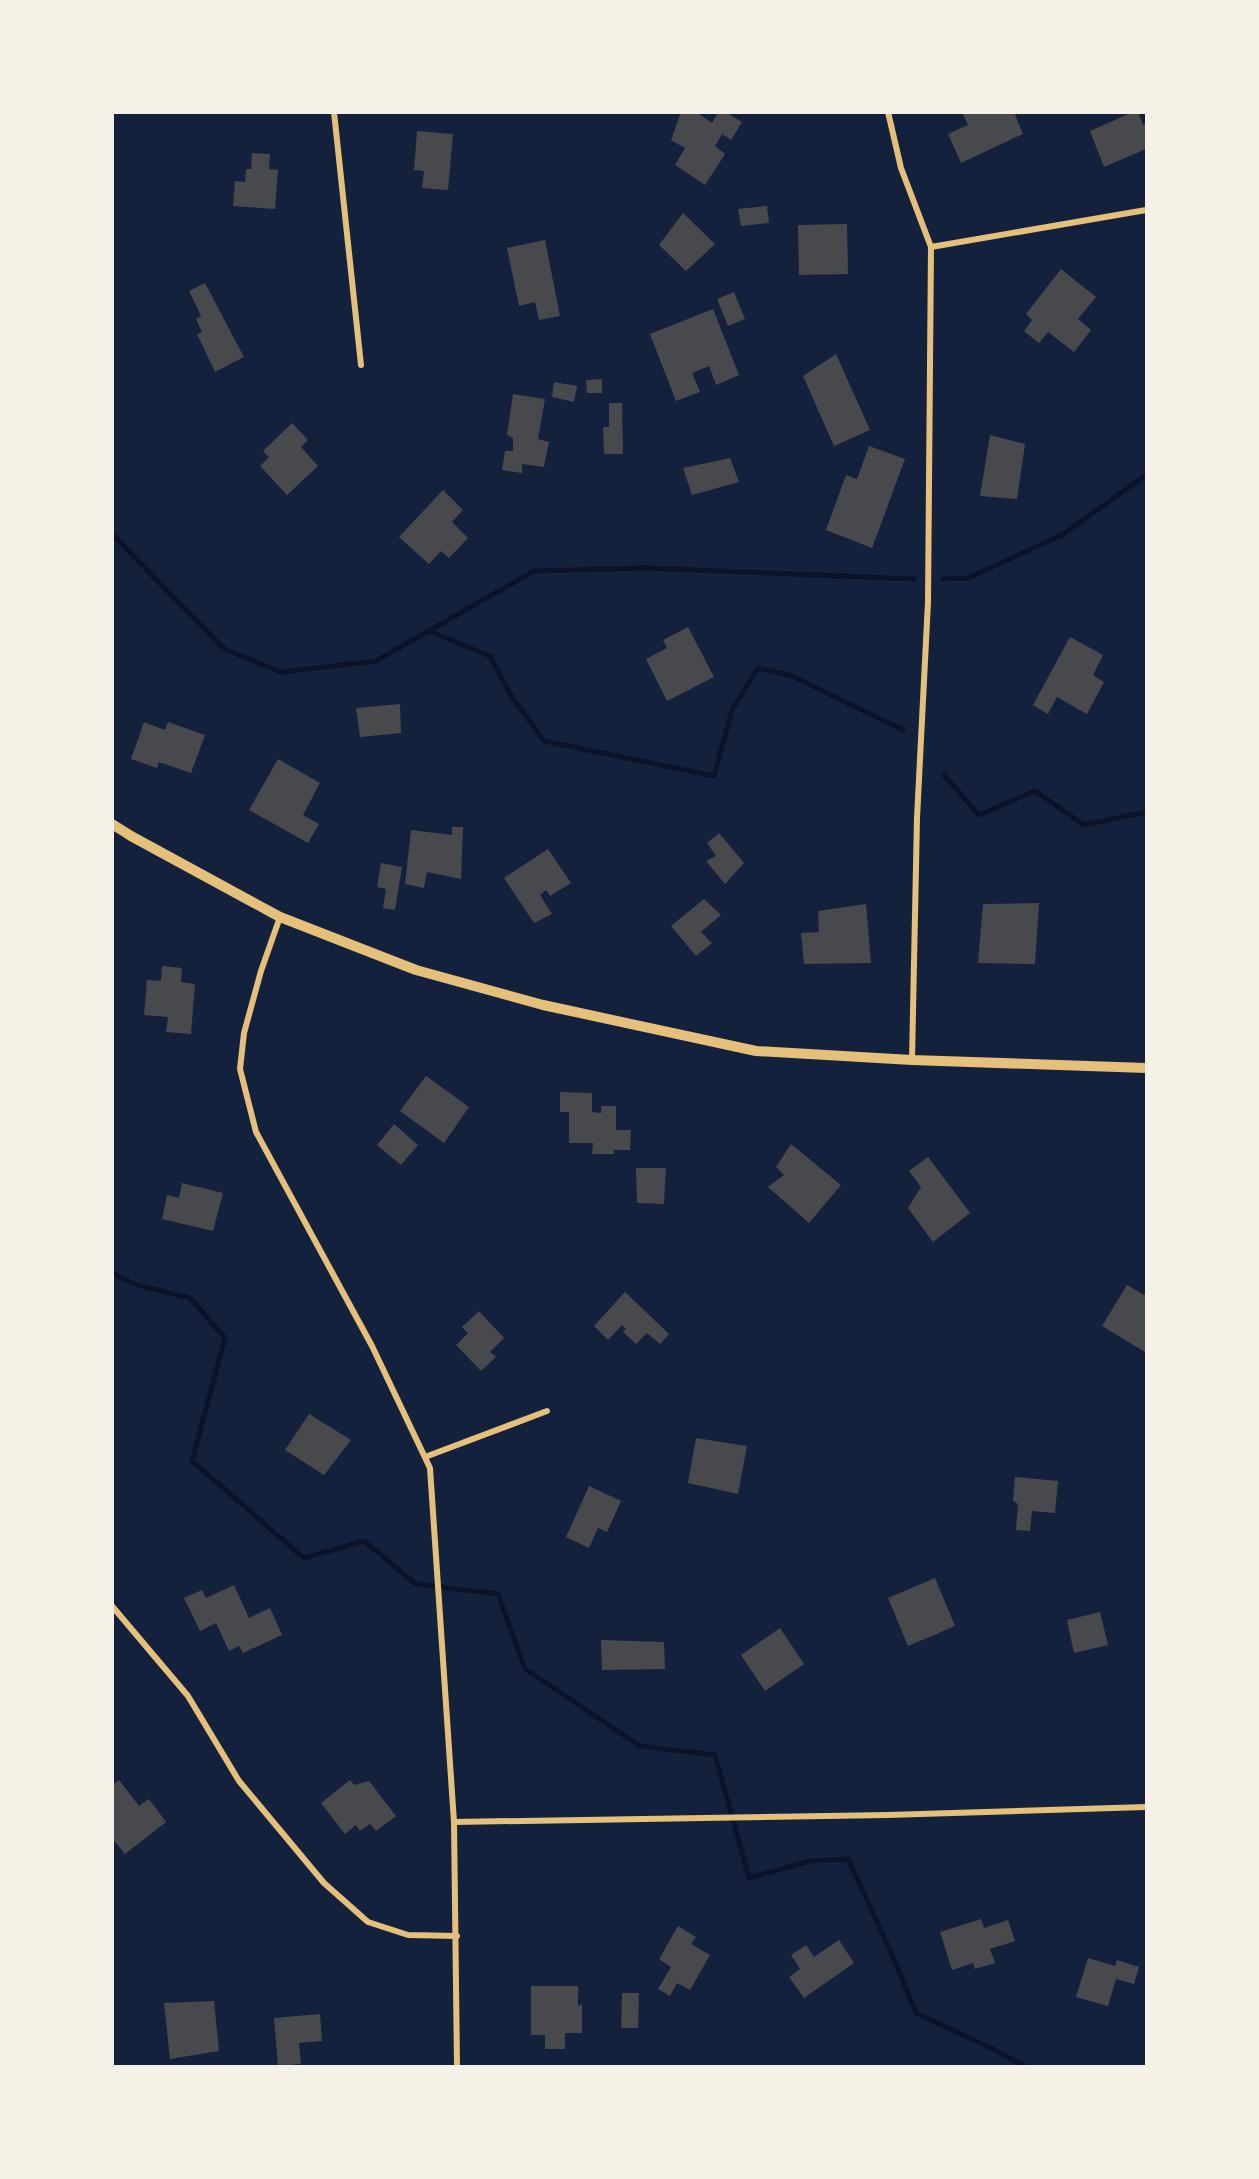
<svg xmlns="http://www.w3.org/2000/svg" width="1259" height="2179" viewBox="0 0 1259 2179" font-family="'PT Sans Narrow',sans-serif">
<rect width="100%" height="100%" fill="#14213d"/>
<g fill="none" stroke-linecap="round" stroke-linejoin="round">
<path stroke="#0b132b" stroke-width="5" d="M112,534l112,115 57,23 95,-11 158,-90 111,-3 269,11
M943,579l25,-1 94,-43 84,-60
M429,631l61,25 22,41 32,44 170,35 18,-66 26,-42 34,8 111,54
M944,775l35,40 56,-24 49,34 62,-13
M112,1273l22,11 56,14 35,40 -33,123 112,97 60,-17 52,43 82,10 27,75 115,77 75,9 34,123 61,-17 38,-2 43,93 25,61 75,35 33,18"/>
</g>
<path fill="#48494c" d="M681,112h15l16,11 6,-11h7l17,10 -11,18 -9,-6 -7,12 10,8 -20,31 -30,-20 10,-17 -14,-8z
M962,112h52l9,22 -62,29 -13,-29 20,-9z
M1133,112h5l5,13 3,-2v26l-42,18 -14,-36z
M417,131l36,3 -5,56 -26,-2 2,-17 -10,-1z
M252,153l18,1 -1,15 9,1 -3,39 -42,-3 2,-25 10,1 1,-13h5z
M767,206l2,17 -28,3 -3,-17z
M683,213l32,31 -29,27 -27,-26z
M847,224l1,50 -49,1 -1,-50z
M545,240l15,76 -21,4 -4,-18 -16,4 -12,-58z
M1061,269l35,28 -18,22 13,11 -17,22 -26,-20 -9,11 -15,-12 8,-11 -6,-6z
M205,283l39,74 -29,15 -18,-38 5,-2 -6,-13 5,-3 -12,-25z
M734,292l11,27 -17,7 -11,-27z
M713,309l26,66 -23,10 -7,-19 -17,7 8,19 -24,9 -26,-67z
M836,354l34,76 -36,16 -31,-70z
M602,379v14h-15l-1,-13z
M554,382l23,4 -3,16 -22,-5z
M513,394l32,5 -7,40 11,3 -5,25 -22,-3v9l-20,-3 3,-19h8v-13l-6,-3z
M609,403h13l1,51h-19l-1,-27h6z
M292,423l16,17 -7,7 17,19 -31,29 -27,-29 9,-9 -6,-6z
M990,435l35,9 -8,55 -37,-3z
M869,446l36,13 -33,89 -46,-18 20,-55 11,4z
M730,458l9,24 -47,13 -9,-27z
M443,490l20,20 -11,12 16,16 -19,20 -8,-7 -12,13 -30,-27z
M688,627l26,50 -47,24 -21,-42 21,-11 -4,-8z
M1070,637l33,18 -10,20 11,7 -17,32 -30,-17 -9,17 -15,-9z
M400,704l1,29 -41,4 -4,-29z
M144,722l21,8 3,-8 37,13 -14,38 -32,-11 -2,6 -26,-9z
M278,759l42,24 -17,32 16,9 -11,19 -59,-33z
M452,827h11l-2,52 -34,-7 -3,16 -19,-4 6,-54 41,5z
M719,833l25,30 -19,21 -19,-23 10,-5 -9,-13z
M548,849l23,34 -21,13 -4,-6 -6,5 12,19 -18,9 -30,-45z
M381,863l21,4 -7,43 -12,-2 3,-19 -9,-2z
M704,899l17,16 -20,17 11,11 -16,13 -25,-30z
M1039,903l-4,61 -57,-1 5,-59z
M866,904l5,59 -67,1 -3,-31 18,-1 -1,-21z
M162,966l20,2 -1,14 14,2 -4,50 -25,-2 2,-15 -24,-2 3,-35 14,1z
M426,1076l43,31 -25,36 -44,-32z
M560,1092l32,1v19l9,1v-7h15v24h15l-1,20h-16v4h-22l1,-11h-24v-31h-9z
M394,1124l24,21 -17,20 -24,-20z
M791,1144l50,41 -32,38 -41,-36 16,-12 -8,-8z
M928,1157l42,56 -37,29 -25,-34 13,-21 -12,-16z
M636,1168h30l-2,36 -27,-1z
M182,1183l41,10 -10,38 -51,-12 5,-24 12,3z
M1127,1285l17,10 2,-4v58l-1,3 -43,-26z
M625,1292l44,42 -9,10 -13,-11 -11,11 -13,-12 3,-3 -4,-4 -14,15 -14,-14z
M479,1311l25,27 -14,14 6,5 -15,14 -25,-26 12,-12 -6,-6z
M309,1414l42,26 -27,35 -39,-25z
M696,1438l51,8 -9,48 -50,-11z
M1015,1477l43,4 -3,32 -23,-2 -2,20 -14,-1 2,-26 -5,-3z
M589,1486l32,15 -14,31 -9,-4 -9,20 -23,-11z
M935,1578l20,48 -47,20 -20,-48z
M234,1585l15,33 21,-10 12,27 -39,18 -4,-7 -10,5 -13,-28 -16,8 -16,-33 18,-8 4,8z
M1100,1612l8,33 -34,8 -7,-33z
M780,1628l24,36 -39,27 -24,-36z
M601,1640l63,2 1,27 -63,1z
M119,1780l20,26 10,-7 17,23 -41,32 -13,-16v-53z
M350,1780l4,5 15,-4 27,35 -20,15 -6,-7 -10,7 -4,-6 -11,9 -24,-31z
M981,1919l3,9 24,-8 7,21 -25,8 5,14 -20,6 -2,-6 -21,7 -12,-38z
M678,1926l18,11 -5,7 19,11 -20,35 -13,-7 -7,13 -12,-7 13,-22 -12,-8z
M839,1940l15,23 -50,35 -15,-21 11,-8 -9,-14 15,-10 8,12z
M1088,1958l27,8 2,-6 22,7 -5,17 -18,-5 -8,27 -32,-9z
M531,1986h47v20l4,-2v29h-17v16h-20v-14h-14z
M622,1993h17l-1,35h-17z
M214,2001l5,50 -49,8 -6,-56z
M320,2014l2,27 -23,2 2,21 -23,2 -4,-48z"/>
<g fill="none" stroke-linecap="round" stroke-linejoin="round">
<path stroke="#e5c07b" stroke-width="6" d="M334,112l27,253
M888,112l13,56 30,79 -3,355 -11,216 -5,242
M931,247l215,-37
M280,917l-19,54 -17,62 -4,36 16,63 116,214 58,122 24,354 3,244
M425,1457l122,-46
M112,1606l76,90 51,85 85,102 44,39 40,13 49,1
M454,1822l434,-7 258,-8"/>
<path stroke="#e5c07b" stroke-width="10" d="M112,824l19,12 149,81 136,53 127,35 213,46 156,9 234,8"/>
</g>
<rect width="1259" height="2179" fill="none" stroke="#f6f1e7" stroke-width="228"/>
</svg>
